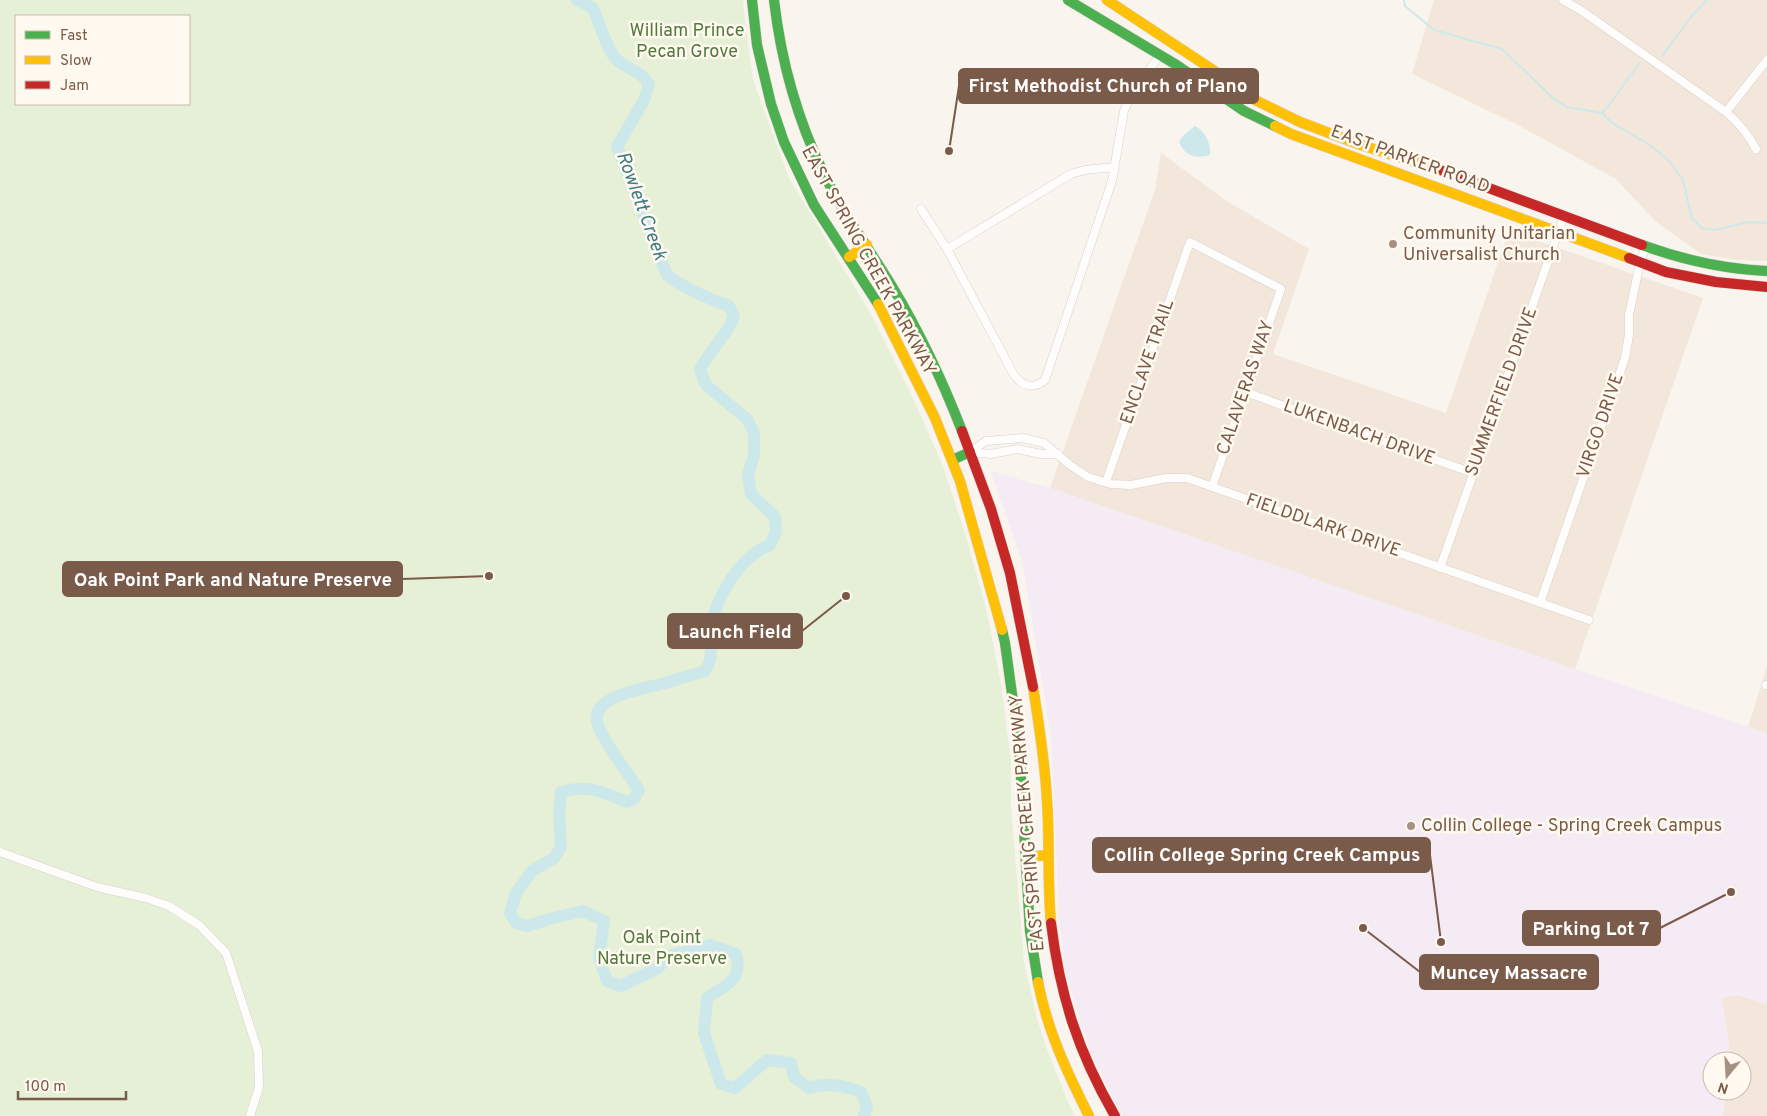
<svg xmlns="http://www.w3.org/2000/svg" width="1767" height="1116" viewBox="0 0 1767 1116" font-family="Overpass,sans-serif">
<rect width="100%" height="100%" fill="#f9f4ed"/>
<path fill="#f2e7da" d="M1434,0h333v261l-30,-1 -36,-6 -46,-33 -39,-42 -98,-54 -106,-51z
M1161,153l67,49 81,47 -36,105 173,59 63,-182 194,67 -128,371 -525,-181 105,-298z
M1767,667v66l-19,-6z
M1738,995l29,9v112h-44l3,-25h16v-30h-12l-9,-63z"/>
<path fill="#f5ebf5" d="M991,471l59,17 525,181 192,64v271l-29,-9 -16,3 9,59 -1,4h-18v30h14l-3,25h-601l-32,-64 -25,-81 -6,-56 -8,-177 -28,-174z"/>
<path fill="#e5f0d6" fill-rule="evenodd" d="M0,0h743l3,28 7,52 36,98 82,136 41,82 31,70 24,74 20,72 14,72 10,79v44l13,155 13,57 11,33 20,50 7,14h-1075zM16,16h173v88h-173z"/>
<path fill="#cde8eb" d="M1195,126c9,4 17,19 15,29 -15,4 -25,1 -31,-13 4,-8 10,-11 16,-16z"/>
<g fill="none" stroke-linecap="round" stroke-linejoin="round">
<path stroke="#cde8eb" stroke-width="2" d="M1404,0l1,6 29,24 68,19 52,50 13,8 35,6 10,10 38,22 19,16 14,19 9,38 10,10 13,2 33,-8 19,1
M1662,56l29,-39 16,-17
M1602,113l8,-9 30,-42"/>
<path stroke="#cde8eb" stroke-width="12" d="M577,0l16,8c6,14 15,45 25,53 13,10 20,8 31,23l-5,16 -27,47 50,128c18,14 40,23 62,31l5,11c-8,20 -25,33 -34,53l6,15 41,34 7,14v22l-6,20 3,19 24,23 1,15 -6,13c-30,11 -53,51 -59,81 -3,18 5,28 -6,45 -15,4 -29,9 -44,13 -18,5 -73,12 -63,41 6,18 30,48 41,65l-5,9 -7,3c-24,-10 -41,-18 -66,-10l-2,22 2,33 -7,11 -22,13 -16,22 -6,20 6,10 11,3 22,-7 34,-8 21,10 -5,37 8,23 14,5 35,-17 16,-14 38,-10 26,9c7,27 -10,31 -29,44l-3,35 17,51 14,4 32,-28 24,3 3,14 15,11c18,-6 35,-3 52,4l6,15 -3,9"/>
<g stroke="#d8d0ca" stroke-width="9">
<path id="street" d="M1563,0l19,11 144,101c13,11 22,22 30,37
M1726,112l41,-52
M921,209l26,40 67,126c9,11 19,15 31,5l67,-199 12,-70 6,-14 30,-42
M947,249l124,-75 14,-4 29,-3
M1245,392l228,81
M970,452l16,-11 37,-3 21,5 26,22 18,12 23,7 20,1 35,-7h21l402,142
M970,452l21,2 26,-5 24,5h17
M1106,482l84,-240 91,47 -69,198
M1440,568l124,-352
M1540,603l85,-245 4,-23v-20l11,-52 6,-17
M1766,685h1
M0,852l97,35 49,11 23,8 30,19 27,28 32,98 1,36 -9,29"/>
</g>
<g stroke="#d9d0c8" stroke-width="11">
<path id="fast" d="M752,0l5,45 14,59 13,38 30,63 64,99
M774,0c7,61 23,119 50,174 19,40 46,76 69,114 27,45 50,94 69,143
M1068,0l107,64 69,47 31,15
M1642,245c41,15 82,24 125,26
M952,460l18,-8
M1002,630l3,13 14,102 11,186 8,51"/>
</g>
<g stroke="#d9d0c8" stroke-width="11">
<path id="slow" d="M1107,0l106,70 38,28 49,24 58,22 85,27
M1275,126l16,8 338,124
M849,257l18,-12
M878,304l57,114 25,63 42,149
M1033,687c6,37 12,75 14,114 3,41 0,80 4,122
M1026,857l22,-2
M1038,982c9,48 29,90 51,134"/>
</g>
<g stroke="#d9d0c8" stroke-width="11">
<path id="jam" d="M1443,171l199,74
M1629,258l37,14 50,10 51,5
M962,431l29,78 19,64 23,114
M1051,923c9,73 27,129 64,193"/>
</g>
<use href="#street" stroke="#fefdfc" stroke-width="8"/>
<use href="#fast" stroke="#4caf50" stroke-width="10"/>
<use href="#slow" stroke="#ffc107" stroke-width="10"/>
<use href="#jam" stroke="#c62828" stroke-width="10"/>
</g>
<g fill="#a69082" stroke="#fff9ef" stroke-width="2">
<circle cx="1393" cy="244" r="5"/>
<circle cx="1411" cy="826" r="5"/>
</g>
<g text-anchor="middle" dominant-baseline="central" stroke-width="5" stroke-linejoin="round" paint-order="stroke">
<g font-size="18" fill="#507a3d" stroke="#fff9ef">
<text x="687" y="31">William Prince<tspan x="687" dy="21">Pecan Grove</tspan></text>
<text x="662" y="938">Oak Point<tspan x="662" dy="21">Nature Preserve</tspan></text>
</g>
<g font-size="18" fill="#7a5a49" stroke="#fff9ef">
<text transform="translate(1410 160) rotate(20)">EAST PARKER ROAD</text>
<text transform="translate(868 261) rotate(61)">EAST SPRING CREEK PARKWAY</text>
<text transform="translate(1148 362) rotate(-71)">ENCLAVE TRAIL</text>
<text transform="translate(1246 388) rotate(-71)">CALAVERAS WAY</text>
<text transform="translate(1502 392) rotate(-70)">SUMMERFIELD DRIVE</text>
<text transform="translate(1601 426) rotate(-71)">VIRGO DRIVE</text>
<text transform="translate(1359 433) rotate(20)">LUKENBACH DRIVE</text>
<text transform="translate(1323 526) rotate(19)">FIELDDLARK DRIVE</text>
<text transform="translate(1028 823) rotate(-95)">EAST SPRING CREEK PARKWAY</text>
</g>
<g font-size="18" fill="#7a5a49" stroke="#fff9ef" text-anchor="start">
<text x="1403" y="234">Community Unitarian<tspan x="1403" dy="21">Universalist Church</tspan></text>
<text x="1421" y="826">Collin College - Spring Creek Campus</text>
</g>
<g font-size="19" font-style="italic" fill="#3e7c87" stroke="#fff9ef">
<text transform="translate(641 206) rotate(70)">Rowlett Creek</text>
</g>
</g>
<path fill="none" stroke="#7a5a49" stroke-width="2" d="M949 151L959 86M489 576L402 579M846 596L802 631M1441 942L1430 855M1731 892L1660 928M1363 928L1420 972"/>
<g fill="#7a5a49" stroke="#fff9ef" stroke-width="2">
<circle cx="949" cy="151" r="5"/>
<circle cx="489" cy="576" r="5"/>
<circle cx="846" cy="596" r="5"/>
<circle cx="1441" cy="942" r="5"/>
<circle cx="1731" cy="892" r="5"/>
<circle cx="1363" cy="928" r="5"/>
</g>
<g fill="#7a5a49" stroke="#7a5a49" stroke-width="2">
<rect x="959" y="69" width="299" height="34" rx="5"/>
<rect x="63" y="562" width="339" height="34" rx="5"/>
<rect x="668" y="614" width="134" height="34" rx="5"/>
<rect x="1093" y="838" width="337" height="34" rx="5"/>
<rect x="1523" y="911" width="137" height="34" rx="5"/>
<rect x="1420" y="955" width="178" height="34" rx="5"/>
</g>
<g font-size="19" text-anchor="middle" font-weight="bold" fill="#fff">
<text x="1108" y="92">First Methodist Church of Plano</text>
<text x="233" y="586">Oak Point Park and Nature Preserve</text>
<text x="735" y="638">Launch Field</text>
<text x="1262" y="861">Collin College Spring Creek Campus</text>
<text x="1591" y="935">Parking Lot 7</text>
<text x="1509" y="979">Muncey Massacre</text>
</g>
<rect x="15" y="15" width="175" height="90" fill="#fff9ef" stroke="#cab9ad"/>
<rect x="25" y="31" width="25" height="8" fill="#4caf50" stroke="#cab9ad"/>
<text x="60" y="40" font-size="15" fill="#7a5a49">Fast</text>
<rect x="25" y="56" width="25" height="8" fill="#ffc107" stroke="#cab9ad"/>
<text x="60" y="65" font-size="15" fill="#7a5a49">Slow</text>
<rect x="25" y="81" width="25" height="8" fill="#c62828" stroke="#cab9ad"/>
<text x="60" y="90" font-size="15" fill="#7a5a49">Jam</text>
<g transform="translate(1727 1076) rotate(198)"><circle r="24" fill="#fff9ef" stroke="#cab9ad"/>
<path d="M0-4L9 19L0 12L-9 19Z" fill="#a69082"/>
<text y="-8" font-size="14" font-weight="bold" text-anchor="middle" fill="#7a5a49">N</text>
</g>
<path d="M18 1091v8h108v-8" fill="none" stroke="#7a5a49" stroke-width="2.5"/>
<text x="25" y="1091" font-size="15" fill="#7a5a49" stroke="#fff9ef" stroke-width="4" paint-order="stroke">100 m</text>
</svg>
